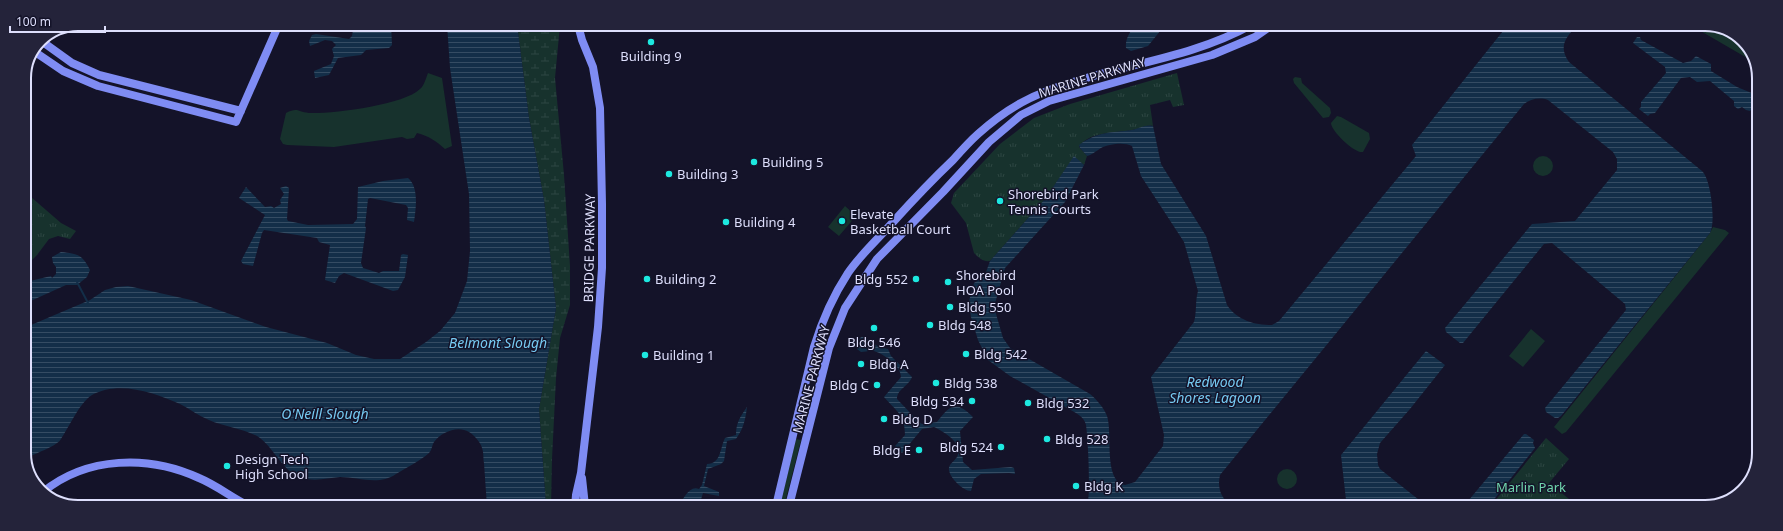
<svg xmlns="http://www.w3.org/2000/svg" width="1783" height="531" viewBox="0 0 1783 531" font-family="'Noto Sans',sans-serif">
<defs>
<pattern id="wetland-marsh" width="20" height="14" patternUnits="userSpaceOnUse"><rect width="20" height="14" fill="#17322d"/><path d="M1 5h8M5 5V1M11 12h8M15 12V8" fill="none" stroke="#2d4642"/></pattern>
<pattern id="park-tufts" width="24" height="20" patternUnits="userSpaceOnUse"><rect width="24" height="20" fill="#17322d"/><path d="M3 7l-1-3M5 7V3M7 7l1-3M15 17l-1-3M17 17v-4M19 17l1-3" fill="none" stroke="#2d4642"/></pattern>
<pattern id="water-rules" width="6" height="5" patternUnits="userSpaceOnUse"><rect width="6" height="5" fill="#132e48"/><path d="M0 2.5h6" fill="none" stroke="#354c63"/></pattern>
</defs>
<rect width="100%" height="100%" fill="#141329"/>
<path fill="#17322d" d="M1692,26h27l29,22 6,14z
M428,73l14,5 10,68 -7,3c-9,-8 -16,-13 -28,-16l-3,5 -7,1 -5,-2 -68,10 -47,-2 -4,-1 -3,-5 6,-26c12,-6 11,-1 23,0 23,1 95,-8 111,-24 4,-3 6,-11 8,-16z
M1295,77l6,1 1,5 28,25 1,5 -2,4 -6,1 -29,-35 -1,-4z
M1337,116l4,1 28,16 1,6 -7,13c-8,2 -32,-21 -32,-29z
M1533 166a10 10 0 1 1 20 0a10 10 0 1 1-20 0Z
M845,206l11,10 -17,20 -11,-9z
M1713,227l12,3 4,3 -163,199 -4,2 -8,-7 156,-194z
M1531,329l14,12 -22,26 -14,-11z
M796,439l5,1 -17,66h-4z
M1277 479a10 10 0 1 1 20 0a10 10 0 1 1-20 0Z"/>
<path fill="url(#wetland-marsh)" d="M517,24l43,1 -5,53 9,97 6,91v39l-10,33 -4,40 -4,81 -1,47h-5l-7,-97 17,-101 -12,-108 -15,-82z"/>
<path fill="url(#park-tufts)" d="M1177,73l7,32 -11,2 -3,-7 -20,5 3,21c-6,-2 -14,3 -21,4 -16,3 -43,1 -53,17l8,9 -3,9 -10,-8 -29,42 -55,62c-7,1 -11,-3 -16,-8l-8,-30 -15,-20 3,-10 46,-49 34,-26 36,-14z
M24,191l37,32 15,8 -6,8 -12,-3 -9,3 -12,16 -13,13z
M1546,438l23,21 -20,24 30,24h-89z"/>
<path fill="url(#water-rules)" d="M354,24h37l1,21 -3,3 -23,2 -5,5 -23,3 -9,17 -14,3 -1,-7 17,-7 3,-8 -2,-7 4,-4 -4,-4 -7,-1 -15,6 -1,-5 3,-6 4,-1 33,5 3,-3z
M447,24h70l12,94 15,82 12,108 -17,101 7,97h-59c-1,-14 -2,-28 -3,-43 -1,-4 0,-10 -2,-15 -1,-5 -8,-13 -13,-16 -11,-7 -28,0 -35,10 -2,3 -2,8 -5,11 -9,8 -23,15 -33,21 -17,12 -38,3 -56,3 -11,1 -22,4 -33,2 -22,-2 -31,-29 -47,-41 -13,-9 -36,-11 -51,-18 -10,-4 -19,-11 -29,-16 -25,-11 -61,-24 -88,-9 -12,7 -23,32 -31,44 -6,9 -26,13 -36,21l-1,-132 66,-28 15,-10 11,-3 12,-1 63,14 75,27 61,16 29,12 18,4h26l26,-17 14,-11 15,-18 12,-32 3,-30 -1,-57 -19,-126z
M1135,25h30l-17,21 -17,5 -5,-3c-1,-9 4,-16 9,-23z
M1507,26h69c-10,12 -18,20 -7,36l133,109c9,8 14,51 8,62l-149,183 -3,2h-3l-9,-6 -1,-4 81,-98 -1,-6 -73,-61 -8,1 -81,99h-3l-14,-11 -1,-4 87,-104 43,-3 42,-51v-11l-4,-7 -65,-52c-8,-3 -18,-1 -24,4l-304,371c-3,13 1,23 11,31h-144c4,-11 1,-67 -1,-81 -1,-5 -5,-9 -10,-12l-66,-37 -22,-16 -10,-20 -7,-23 -2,-16 5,-18 11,-8 5,-14 55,-62 29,-43 10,9 -19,37 -60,66 -11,39 9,31 7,10 80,46c7,6 14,14 17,22 6,18 -4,65 18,69l10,-3 28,-36 1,-11 -13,-58 43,-55c3,-10 1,-21 4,-31l-14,-49 -43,-66 -9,-30c-8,-4 -23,-2 -31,2 -5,3 -9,7 -14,8l-7,-8 -1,-3c19,-14 32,-12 53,-15 7,-2 15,-6 21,-4l8,38 45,72 21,69c10,15 27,20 45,20l7,-4 137,-165 -4,-11z
M1637,37h3l1,3 42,23 8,-2 5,-5 15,8v7l26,16 17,7 2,10 -6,7 -4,-1 -4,-3 -4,2 -4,-3v-5l-24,-20 -13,1 -7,-5 -9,1 -26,35 -5,1 -2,2 -9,-7 2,-2v-5l25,-29 -1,-6 -32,-24z
M408,178c11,9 8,30 6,44l-7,-2 1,-12 -2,-3 -36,-7 -2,1 -3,27 1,2 -5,35 2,5 16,5 4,-2h16l2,-16 2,-1 5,1 -3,22 -7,13 -5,1 -49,-18 -5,3 -4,7 -10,-3 5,-35 -11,-3 -2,-4 -53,-8 -2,3 -9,33 -10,-2 -2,-3 24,-46 -26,-17 7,-11 19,20 6,-1 3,2 7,-4 -1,-4 4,-6 -4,-6 6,-2 3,2 -2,31 1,2 20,4 45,-1 4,-5 1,-32 25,-6z
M61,252c17,2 21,2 29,18l-3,7 -10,8h-11l-42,19v-11l6,-12 21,-5 1,2 4,-4v-7l-3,-4 -1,-6z
M861,337h3l15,10 9,2 3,7 21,21c-3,9 -15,12 -15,22l22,23 3,2 15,-2c13,-17 19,-22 36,-5l-13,14 3,31 9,8 39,-3 3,1 1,6 -6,-1 -28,1 -7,5 -3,12c-8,0 -21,-13 -22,-21 -1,-6 5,-8 8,-13 7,-14 -13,-25 -23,-30l-12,2 -20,24 -7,-7 10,-11c0,-21 -9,-24 -21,-38l17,-20c0,-11 -17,-23 -27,-26 -5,-1 -9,1 -13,1l-4,-3 -1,-5z
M1426,351l19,14 -35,44 -30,34 -3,11 1,11 2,4 48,38h-86l4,-7 -5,-45z
M747,407c-2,14 -3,20 -11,32l-9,2 -3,20 -3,3 -13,5 -4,17 15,6v4l-16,-3 -4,13h-21c6,-7 11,-21 21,-17l3,-4 5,-21c14,0 13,-16 18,-26l11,-3c0,-12 4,-18 11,-28z
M1524,434h2l8,6 -1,3 2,5 -47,59h-25z"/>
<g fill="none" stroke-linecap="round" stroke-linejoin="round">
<path stroke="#132e48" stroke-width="2" d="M77,282l11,21"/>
<path stroke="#7f8cf3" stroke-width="8" d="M40,40l32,23 27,12 142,36
M35,52l28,19 35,15 138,36 43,-98
M582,478l3,28
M43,492c44,-36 106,-37 156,-14 17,7 32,19 48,27
M575,506l1,-11 5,-22 17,-146 4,-59v-64l-2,-96 -7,-41 -11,-27 -4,-15
M776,506l38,-159c8,-26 19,-51 34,-74 13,-19 31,-35 46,-52 19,-21 38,-41 59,-61 8,-9 16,-18 25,-26 20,-18 44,-34 69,-43 66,-26 141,-31 204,-66
M789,506l40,-158 16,-40 32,-49 66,-67 46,-50 32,-27 28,-14 163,-46 43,-18 17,-12"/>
</g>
<g fill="#1de9e0" stroke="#141329" stroke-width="1.5">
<circle cx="651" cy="42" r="4"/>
<circle cx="754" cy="162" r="4"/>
<circle cx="669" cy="174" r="4"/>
<circle cx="1000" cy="201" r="4"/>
<circle cx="842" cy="221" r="4"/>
<circle cx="726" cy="222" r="4"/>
<circle cx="647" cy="279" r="4"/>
<circle cx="916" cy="279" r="4"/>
<circle cx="948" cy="282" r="4"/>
<circle cx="950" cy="307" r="4"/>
<circle cx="930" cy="325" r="4"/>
<circle cx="874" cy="328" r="4"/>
<circle cx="966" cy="354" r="4"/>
<circle cx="645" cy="355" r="4"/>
<circle cx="861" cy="364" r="4"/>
<circle cx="936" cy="383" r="4"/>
<circle cx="877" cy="385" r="4"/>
<circle cx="972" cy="401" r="4"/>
<circle cx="1028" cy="403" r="4"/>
<circle cx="884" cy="419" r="4"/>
<circle cx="1047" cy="439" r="4"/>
<circle cx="1001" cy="447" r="4"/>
<circle cx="919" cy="450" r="4"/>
<circle cx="227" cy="466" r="4"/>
<circle cx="1076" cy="486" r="4"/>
</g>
<g text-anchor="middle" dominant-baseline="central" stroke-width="3" stroke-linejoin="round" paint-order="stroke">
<g font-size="13" fill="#dedffc" stroke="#141329" text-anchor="start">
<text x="651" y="56" text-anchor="middle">Building 9</text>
<text x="762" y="162">Building 5</text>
<text x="677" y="174">Building 3</text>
<text x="1008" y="194">Shorebird Park<tspan x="1008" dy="15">Tennis Courts</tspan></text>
<text x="850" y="214">Elevate<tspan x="850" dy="15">Basketball Court</tspan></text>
<text x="734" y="222">Building 4</text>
<text x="956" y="275">Shorebird<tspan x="956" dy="15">HOA Pool</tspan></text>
<text x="655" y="279">Building 2</text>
<text x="908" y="279" text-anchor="end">Bldg 552</text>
<text x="958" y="307">Bldg 550</text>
<text x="938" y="325">Bldg 548</text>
<text x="874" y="342" text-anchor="middle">Bldg 546</text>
<text x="974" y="354">Bldg 542</text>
<text x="653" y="355">Building 1</text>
<text x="869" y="364">Bldg A</text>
<text x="944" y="383">Bldg 538</text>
<text x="869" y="385" text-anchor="end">Bldg C</text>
<text x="964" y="401" text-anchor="end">Bldg 534</text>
<text x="1036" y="403">Bldg 532</text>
<text x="892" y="419">Bldg D</text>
<text x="1055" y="439">Bldg 528</text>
<text x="993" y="447" text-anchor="end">Bldg 524</text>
<text x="911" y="450" text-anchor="end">Bldg E</text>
<text x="235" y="459">Design Tech<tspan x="235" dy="15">High School</tspan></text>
<text x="1084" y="486">Bldg K</text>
</g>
<g font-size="13" fill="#dedffc" stroke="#141329">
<text transform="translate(1092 77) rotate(-17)">MARINE PARKWAY</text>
<text transform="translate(589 248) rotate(-89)">BRIDGE PARKWAY</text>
<text transform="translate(811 379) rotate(-75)">MARINE PARKWAY</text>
</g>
<g font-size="13" fill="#70d6ae" stroke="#141329">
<text x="1531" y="487">Marlin Park</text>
</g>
<g font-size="14" font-style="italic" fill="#76caf2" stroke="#141329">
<text x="498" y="342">Belmont Slough</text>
<text x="1215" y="381">Redwood<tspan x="1215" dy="16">Shores Lagoon</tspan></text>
<text x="325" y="413">O'Neill Slough</text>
</g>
</g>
<path d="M0 0H1783V531H0ZM78 31H1705A47 47 0 0 1 1752 78V453A47 47 0 0 1 1705 500H78A47 47 0 0 1 31 453V78A47 47 0 0 1 78 31Z" fill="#24233a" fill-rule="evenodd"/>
<path fill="none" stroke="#dedffc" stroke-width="2" d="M78 31H1705A47 47 0 0 1 1752 78V453A47 47 0 0 1 1705 500H78A47 47 0 0 1 31 453V78A47 47 0 0 1 78 31Z"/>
<path d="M10 26v6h95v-6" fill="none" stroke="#dedffc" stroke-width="2"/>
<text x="16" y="26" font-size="12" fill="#dedffc" stroke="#141329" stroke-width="3" paint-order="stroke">100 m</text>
</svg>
